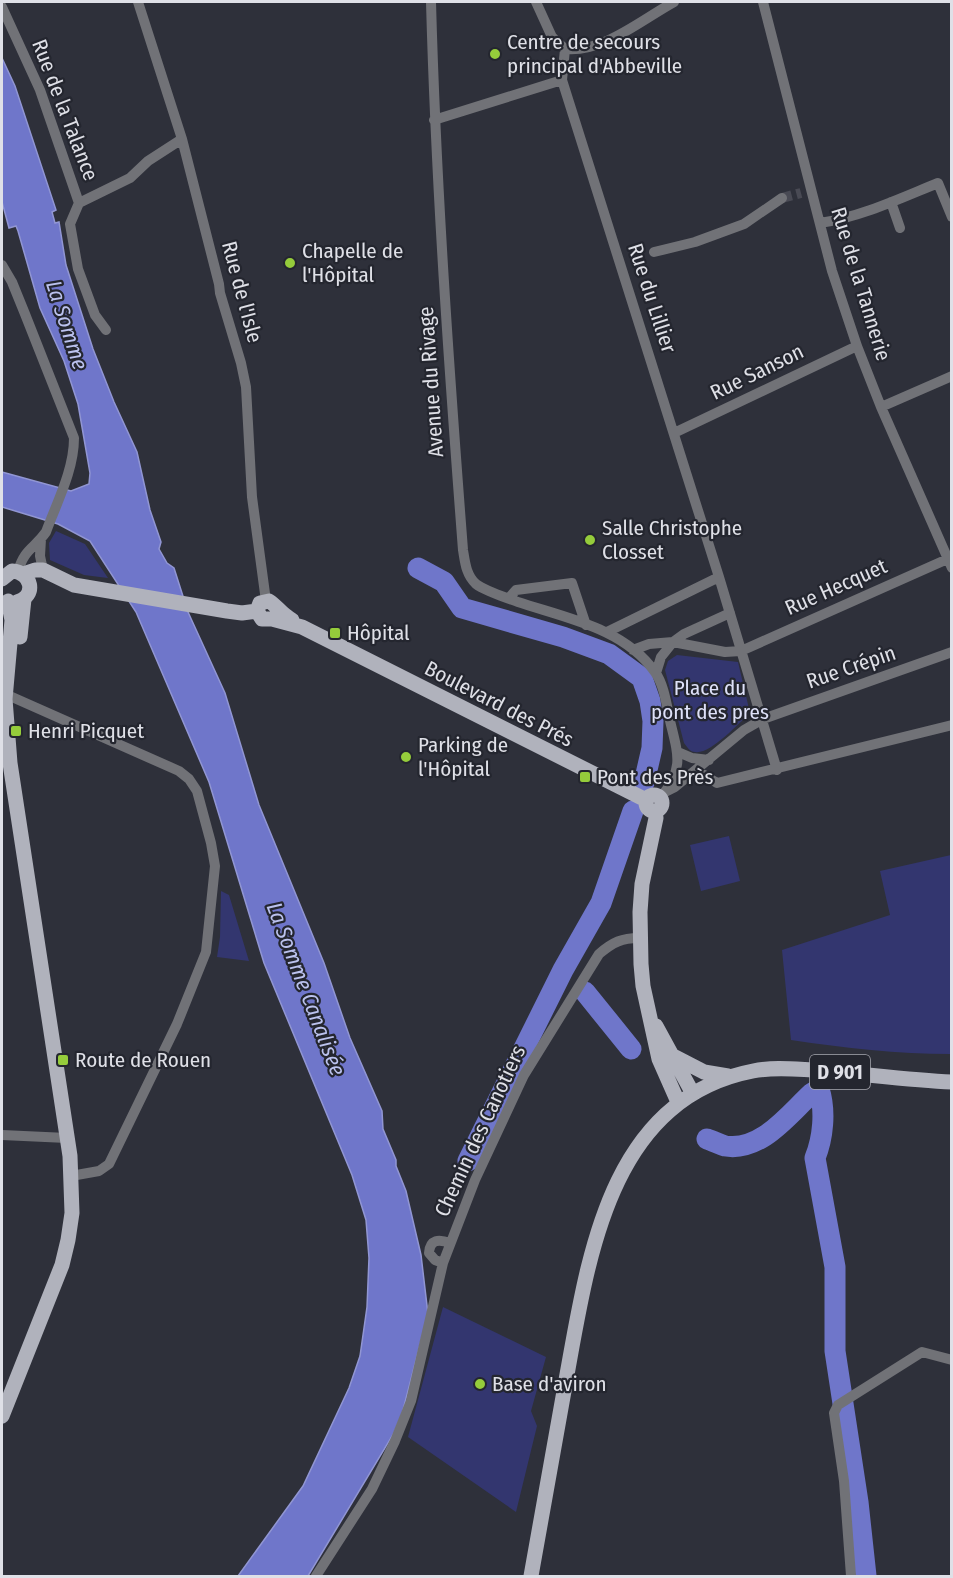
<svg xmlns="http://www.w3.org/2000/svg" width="953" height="1578" viewBox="0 0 953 1578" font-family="'Fira Sans Condensed',sans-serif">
<rect width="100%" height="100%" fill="#2e303a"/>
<path fill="#33366f" d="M56,531l29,13 23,34 -24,-3 -34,-15 -1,-17z
M677,655l61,7 12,51c-11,10 -40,42 -55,39 -5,0 -8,-5 -11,-9l-19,-73 3,-9z
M729,836l11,45 -39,10 -11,-46z
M951,855v199c-54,0 -106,-6 -160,-14l-9,-90 108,-35 -10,-44z
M221,891l8,4 20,66 -32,-4 3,-20z
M443,1307l103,50 -15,54 6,15 -21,86 -108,-75z"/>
<path fill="#6f76ca" stroke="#9196d3" stroke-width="1.5" d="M2,58l13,28 41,124 -4,2 3,11 4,-1 7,43 27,84 21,53 23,50 13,58 11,32 -2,7 8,14 7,5 14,44 37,81 34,112 65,158 26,75 32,73 1,18 13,31v6l10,25 15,64 7,59 -26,100 -8,19 -86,143h-70l65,-90 46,-98 11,-32 7,-49 2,-49 -3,-38 -14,-45 -88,-212 -55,-181 -73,-170 -46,-71 -32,-17 -56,-17v-35l69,19 18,-7 1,-11 -12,-69 -14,-43 -24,-53 -22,-77 -2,-5 -7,2 -7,-26z"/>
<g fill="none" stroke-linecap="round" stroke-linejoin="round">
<path stroke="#6f76ca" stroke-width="21" d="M418,568l26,14 18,26 101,29 46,17 33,24 8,23 3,20 -1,27 -8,35
M585,992l46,57
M707,1139c6,2 12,5 18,7 36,6 63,-31 87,-53l7,-4c7,22 4,49 -4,69l20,109v84l23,151 8,74
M468,1161l95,-191 38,-67 32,-92"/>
<path stroke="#494a54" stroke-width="10" stroke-dasharray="10 5" stroke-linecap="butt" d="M782,198l19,-5"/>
<path stroke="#717277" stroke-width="10" d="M138,2l44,137 37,145 1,9 21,70 5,24 6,110 14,104
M431,2c5,183 18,366 32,548 2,12 3,25 13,34 9,7 31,14 42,18 48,16 106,26 137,70 10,14 12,37 16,53 8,32 12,45 -10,72
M536,2l16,35 13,12 -3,31 157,497 58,193
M763,2l69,269 25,75 24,61 71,161
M2,7l38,83 39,113 -9,21 8,45 17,46 11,15
M565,49c38,4 76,-29 109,-47
M434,120l128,-40
M891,202l9,26
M79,203l51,-25 18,-17 34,-22
M820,223c41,-6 81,-25 118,-40l14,34
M654,252l41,-10 49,-18 38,-26
M2,265l10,17 13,32 49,124c0,32 -17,64 -28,94 -12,17 -21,16 -28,39
M881,407l71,-31
M674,433l183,-87
M41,539l-1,17 3,14
M509,598l7,-8 56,-7 14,42
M607,632l112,-55
M633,650l16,-6 24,-2 11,-8 46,-21
M656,673l5,-16 12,-15 52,10 16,-1 211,-94
M5,696l7,1 167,74 10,8 8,12 14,52 4,23 -9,86 -29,72 -68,140 -10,7 -28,5
M678,752l14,6 17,2
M696,770l21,13 235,-58
M665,792l10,-5 69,-57 19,-11 189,-67
M2,1135l65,3
M443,1263l-8,-3 -6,-7c1,-14 10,-14 21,-10
M316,1576l56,-87 23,-48 16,-40 32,-138 32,-83 49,-105 75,-121c14,-12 23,-16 40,-16
M851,1576l-7,-95 -10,-68 4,-8 84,-53 30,8"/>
<path stroke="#b0b2bc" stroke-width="15" d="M23,574l12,-4h8l31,15 153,26 15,2 15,-2
M2,579l10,-8c20,1 25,25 5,31
M257,611l5,8h10l30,8 344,173
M257,611l3,-8 9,-2c8,5 12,13 23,19
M20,637l4,-38
M646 803a8 8 0 1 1 16 0a8 8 0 1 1-16 0Z
M655,811l1,7 -14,66 -2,28 1,52 2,22 16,73 19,43
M656,1026l36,66
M675,1057l29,15 24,4
M2,1416l60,-151 6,-25 4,-27 -2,-57 -60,-393 -5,-64 7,-79 -4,-19
M531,1576c11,-65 23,-130 35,-196 22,-120 42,-281 187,-309 19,-4 40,-2 59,-1 46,3 93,10 140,12"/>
</g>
<g fill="#95cc3b" stroke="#24262f" stroke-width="2">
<circle cx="495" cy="54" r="6"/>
<circle cx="290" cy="263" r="6"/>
<circle cx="590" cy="540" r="6"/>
<rect x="329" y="627" width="12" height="12" rx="3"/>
<rect x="10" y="725" width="12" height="12" rx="3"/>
<circle cx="406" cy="757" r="6"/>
<rect x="579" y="771" width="12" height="12" rx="3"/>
<rect x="57" y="1054" width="12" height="12" rx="3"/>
<circle cx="480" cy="1384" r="6"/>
</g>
<g text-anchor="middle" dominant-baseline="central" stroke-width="4.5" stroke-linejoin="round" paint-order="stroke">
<rect fill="#24262f" stroke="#a7a8b0" stroke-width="1.5" x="810" y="1055" width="60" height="34" rx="4.5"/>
<g font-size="20" font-weight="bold" fill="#dfe0e7">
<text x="840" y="1072">D 901</text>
</g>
<g font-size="21" fill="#dfe0e7" stroke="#24262f" text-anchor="start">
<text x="507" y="42">Centre de secours<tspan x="507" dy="24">principal d'Abbeville</tspan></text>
<text x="302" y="251">Chapelle de<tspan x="302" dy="24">l'Hôpital</tspan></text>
<text x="602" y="528">Salle Christophe<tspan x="602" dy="24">Closset</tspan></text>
<text x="347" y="633">Hôpital</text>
<text x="28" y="731">Henri Picquet</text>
<text x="418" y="745">Parking de<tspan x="418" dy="24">l'Hôpital</tspan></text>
<text x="597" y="777">Pont des Près</text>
<text x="75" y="1060">Route de Rouen</text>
<text x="492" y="1384">Base d'aviron</text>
</g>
<g font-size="21" fill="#dfe0e7" stroke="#24262f">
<text transform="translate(65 110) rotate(69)">Rue de la Talance</text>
<text transform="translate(861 284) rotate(73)">Rue de la Tannerie</text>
<text transform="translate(242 292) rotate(75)">Rue de l'Isle</text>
<text transform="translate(652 298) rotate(72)">Rue du Lillier</text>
<text transform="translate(757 372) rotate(-26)">Rue Sanson</text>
<text transform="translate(431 382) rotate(-94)">Avenue du Rivage</text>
<text transform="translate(836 587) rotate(-24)">Rue Hecquet</text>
<text transform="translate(851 667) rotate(-19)">Rue Crépin</text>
<text transform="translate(499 704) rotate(27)">Boulevard des Prés</text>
<text transform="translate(480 1131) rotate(-65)">Chemin des Canotiers</text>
</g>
<g font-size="21" fill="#dee1f8" stroke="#24262f">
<text x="710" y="688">Place du<tspan x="710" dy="24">pont des pres</tspan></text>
</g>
<g font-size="22" font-style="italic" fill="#bbc2ee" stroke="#24262f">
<text transform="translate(67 325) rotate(72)">La Somme</text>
<text transform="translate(306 989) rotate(69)">La Somme Canalisée</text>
</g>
</g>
<rect width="953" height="1578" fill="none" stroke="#dfe0e7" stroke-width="6"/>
</svg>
